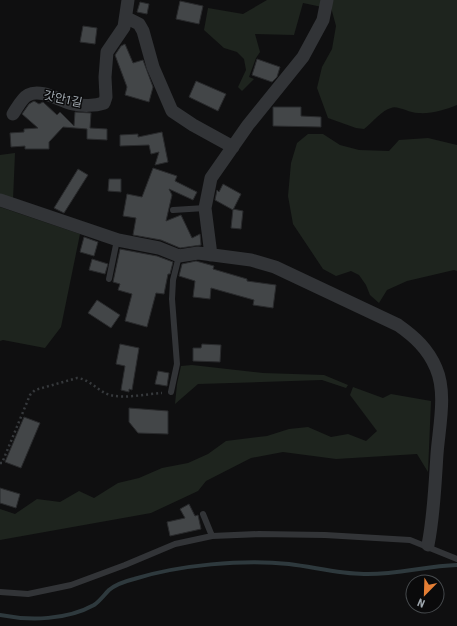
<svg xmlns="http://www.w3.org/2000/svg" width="457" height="626" viewBox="0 0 457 626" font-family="'Roboto Condensed','Noto Sans KR',sans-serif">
<rect width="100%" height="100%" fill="#0f0f10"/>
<path fill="#1e241e" d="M267,0h55v7l-19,-4 -9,32 -39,-1 5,18 -4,6 -7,19 5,2 -12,12 -4,-4 8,-17 -2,-11 -7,-7 -13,-4 -20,-18 4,-22 35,6z
M329,0h128v105c-13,5 -25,9 -39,8 -9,0 -21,-8 -27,-5 -9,2 -19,15 -27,21l-8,-1 -28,-10 -11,-30 5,-21 10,-18 4,-23z
M308,134h15l17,11 19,5 30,1 10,-11 29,-2 29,7v126l-3,-1 -47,11 -20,9 -8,13 -9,-8 -4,-10 -7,-10 -8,-4 -15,5 -13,-7 -30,-45 -5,-28 3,-33 6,-20z
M15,153l-2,47 -13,-6v-39z
M0,207l80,27 -19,93 -16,21 -42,-8 -3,1z
M192,365l71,8 61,2 24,10 -2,3 -24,-8 -124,4 -23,20 2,-20 4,-18z
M353,387l30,11 8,-4 40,7 -3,71 -11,-18 -81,5 -53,-7 -32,6 -45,23 -8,10 -47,22 -151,27v-31l15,5 22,-15 23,3 19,-11 15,7 24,-15 21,-5 23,-10 26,-5 20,-9 18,-13 41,-5 22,-7 19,-2 23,10 17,-3 18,7 11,-10 -27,-36z"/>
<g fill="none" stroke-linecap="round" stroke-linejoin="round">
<path stroke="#2e393d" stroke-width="4" d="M0,615c30,6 67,5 94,-10 6,-4 10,-10 15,-15 6,-5 17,-9 25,-11 44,-14 110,-20 155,-15 25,3 50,10 75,10 32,1 61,-8 93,-9"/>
</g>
<path fill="#434648" stroke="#292a2c" d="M180,1l23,5 -4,18 -23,-5z
M140,2l9,2 -2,10 -10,-2z
M83,26l14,2 -2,16 -15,-2z
M125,44l8,19 10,-3 10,27 -4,15 -24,-7 2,-8 -12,-32 6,-9z
M257,59l23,8 -3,10 -5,5 -20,-7z
M196,81l30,13 -8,17 -29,-14z
M34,101l5,3 4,-2 14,13 3,-3 14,14 1,-14 16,1 -1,15 17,1v11l-20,-1v-10l-24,-2 -14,15v7h-24v-3l-14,1 -1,-14 14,-1v-3l14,-1 -16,-14 7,-10z
M273,107h28v9l20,1v10l-48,-1z
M162,132l6,30 -13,3 4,-13 -8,2 -2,-9 -29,1v-11l18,-1v3z
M153,168l24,8 -2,5 22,11 -4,8 -24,-11 3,6 -6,26 15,-6 11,23 8,-4 1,11 -21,3 -19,-8 -28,-5 3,-17 -13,-2 4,-22 15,3z
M78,169l10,6 -24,38 -10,-5z
M109,179h12v13l-13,-1z
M223,184l18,10 -8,16 -18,-10 2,-10 2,2z
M233,209l10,2 -2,18 -10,-1z
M84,237l14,5 -4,14 -14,-4z
M120,249l37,7 16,6 -3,12h-2l-4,20 -8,-1 -9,34 -22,-6 7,-27 -14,-4 2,-6 -7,-2z
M92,259l16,5 -3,10 -16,-4z
M196,261l18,5 -1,3 34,10v2l29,4 -3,23 -20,-3 1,-5 -43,-12 -1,11 -17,-2 2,-16 -16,-5 3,-12z
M97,300l23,15 -9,13 -23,-15z
M120,344l19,4 -7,42 -3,-1v3l-8,-2 4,-24 -9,-2z
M202,344l19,1 -1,17 -27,-1v-13h8z
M158,371l11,2 -2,13 -12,-2z
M129,408l39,3v23l-30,-1 -9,-11z
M24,417l16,6 -19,45 -16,-6z
M0,488l20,6 -4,14 -16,-5z
M189,504l6,12 3,-1 3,14 -31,7 -3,-14 18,-4 -5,-9z"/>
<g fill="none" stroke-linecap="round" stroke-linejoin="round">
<path stroke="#36393c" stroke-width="2.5" stroke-dasharray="2 3" stroke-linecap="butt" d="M0,463h2l28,-68 5,-5 42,-12c13,1 20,13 33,17 15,4 36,-1 52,-2"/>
<path stroke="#323437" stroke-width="6" d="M173,210l32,-2
M109,279l8,-39
M171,392l6,-28 -5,-65 1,-19 6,-24
M203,514l9,22
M0,592l28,2 43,-9 54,-20 50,-21 37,-8 47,-2 66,1 85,5 47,19"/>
<path stroke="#323437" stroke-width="13" d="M127,18l12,6 4,7 10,36 19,44 21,14 40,22
M13,114c4,-6 9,-16 15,-19 13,-7 32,6 45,9 9,2 22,2 31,-1l2,-6 -1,-20 2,-25 17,-25 4,-27
M0,200l118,40 41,8 20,8 19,-3 53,7 24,7 123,58c17,12 30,24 38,43 11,25 3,59 1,86 -2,30 -3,61 -9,91
M211,255l-6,-47 6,-30 37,-53 55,-68 20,-37 4,-20"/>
</g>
<g text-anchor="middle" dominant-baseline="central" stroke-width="3" stroke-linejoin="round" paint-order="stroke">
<g font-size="12" fill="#a1a9b0" stroke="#0a0a0b">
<text transform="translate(63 99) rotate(12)">갓안1길</text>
</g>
</g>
<g transform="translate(425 594) rotate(203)"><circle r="19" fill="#0a0a0b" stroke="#464a4d"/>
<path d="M0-3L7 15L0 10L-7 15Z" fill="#e47e34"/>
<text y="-6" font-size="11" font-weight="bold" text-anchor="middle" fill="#a1a9b0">N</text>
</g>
</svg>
